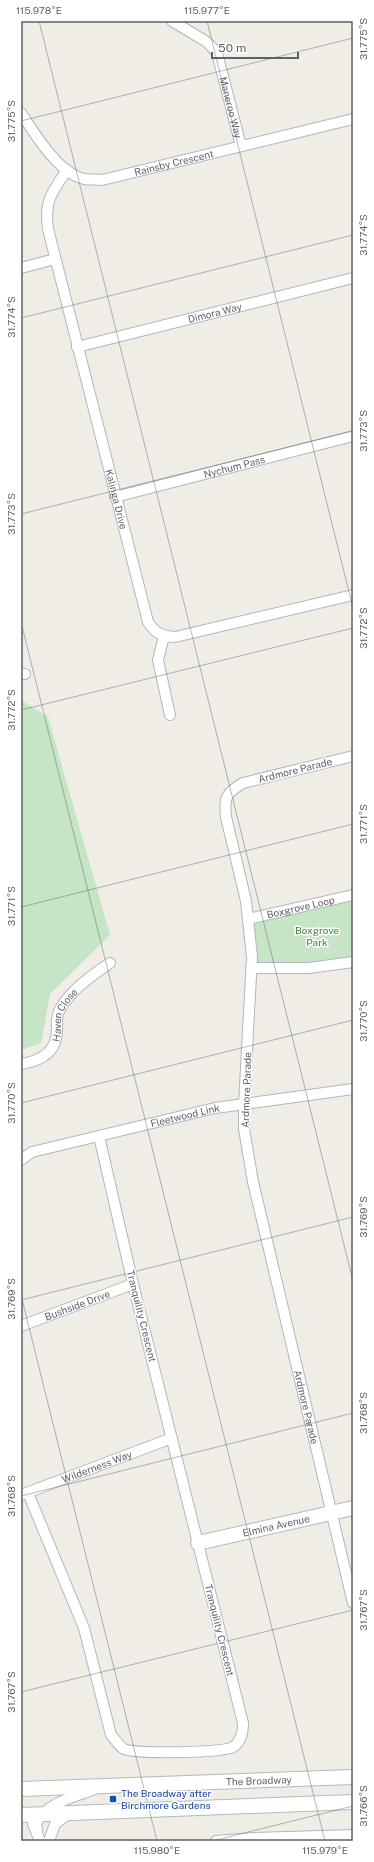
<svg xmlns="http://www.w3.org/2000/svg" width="374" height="1862" viewBox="0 0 374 1862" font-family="'Public Sans',sans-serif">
<rect width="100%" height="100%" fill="#efede6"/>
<path fill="#c5e5c4" d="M21,700l27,17 62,218 -60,59 -9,49 -20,7z
M353,895v67l-101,6 -4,-49z"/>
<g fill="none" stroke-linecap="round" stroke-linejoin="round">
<g stroke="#b3b6ba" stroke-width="12">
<g id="street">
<path id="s1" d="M172,21l35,21 10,11 24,93"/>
<path id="s2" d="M21,113c14,21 37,60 63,66 6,1 13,0 18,1l251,-61"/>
<path id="s3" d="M67,170c-15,22 -23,31 -19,59l100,393c7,11 13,14 27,15l178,-42"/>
<path d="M21,268l34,-9"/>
<path id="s4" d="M77,347l276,-69"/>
<path id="s5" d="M115,497l238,-61"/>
<path d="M164,636l-6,24 12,55"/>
<path d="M21,674h4"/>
<path id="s6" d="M353,756l-110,27c-17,10 -19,14 -17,34l20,84 6,56 -8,148v24l9,53 100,421"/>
<path id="s7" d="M248,919l105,-24"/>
<path d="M252,968h57l44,-6"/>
<path id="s8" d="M21,1064c20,-3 36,-12 36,-34 0,-7 -1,-14 3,-21 12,-20 31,-33 50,-46"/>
<path id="s9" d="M21,1160l11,-8 183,-44 138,-19"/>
<path id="s10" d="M21,1326l112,-42"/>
<path d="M28,1493l56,135 27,107c4,4 8,11 13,14 12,5 97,4 109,-2 8,-5 10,-15 10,-24l-110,-439 -34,-148"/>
<path id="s11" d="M21,1495l151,-57"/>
<path d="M33,1824l7,17"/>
<path d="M37,1830l-1,-7c12,-21 38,-26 59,-34"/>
<path d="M49,1841l6,-17 15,-11"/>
<path d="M216,1841l38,-3 99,-3"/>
</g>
</g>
<g stroke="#b5b8bd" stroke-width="16">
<g id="secondary">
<path id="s12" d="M198,1543l155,-35"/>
<path id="s13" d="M21,1789l332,-12"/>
<path d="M21,1815l332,-13"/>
</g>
</g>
<use href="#street" stroke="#fff" stroke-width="10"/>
<use href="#secondary" stroke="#fff" stroke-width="14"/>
</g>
<path fill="none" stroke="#5e6166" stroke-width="1" stroke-opacity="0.45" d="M39,21l314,1260M207,21l146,587M21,121l332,-83M21,318l332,-83M21,514l332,-83M21,622l304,1219M21,710l332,-82M21,907l332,-83M21,1103l332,-83M21,1295l136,546M21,1300l332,-83M21,1496l332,-83M21,1692l332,-82M212,1841l141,-35"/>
<rect fill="#1a4fb4" stroke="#fff" stroke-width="1.5" x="109" y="1795" width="8" height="8" rx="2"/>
<g text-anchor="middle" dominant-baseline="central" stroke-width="3" stroke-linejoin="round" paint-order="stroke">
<g font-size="10" fill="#5e6166" stroke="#fff">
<text stroke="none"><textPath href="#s1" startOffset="112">Maneroo Way</textPath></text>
<text stroke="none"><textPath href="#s2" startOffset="185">Rainsby Crescent</textPath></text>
<text stroke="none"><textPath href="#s4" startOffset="142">Dimora Way</textPath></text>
<text stroke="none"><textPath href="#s5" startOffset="123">Nychum Pass</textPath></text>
<text stroke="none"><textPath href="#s3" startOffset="343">Kalinga Drive</textPath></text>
<text transform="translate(295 770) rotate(-14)">Ardmore Parade</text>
<text stroke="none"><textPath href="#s7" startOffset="54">Boxgrove Loop</textPath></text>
<text stroke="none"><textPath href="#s8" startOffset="72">Haven Close</textPath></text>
<text transform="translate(246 1090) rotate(-88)">Ardmore Parade</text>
<text stroke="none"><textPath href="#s9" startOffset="171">Fleetwood Link</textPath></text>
<text stroke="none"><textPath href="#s10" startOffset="60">Bushside Drive</textPath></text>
<text transform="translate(142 1316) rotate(76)">Tranquility Crescent</text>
<text stroke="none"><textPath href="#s6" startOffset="755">Ardmore Parade</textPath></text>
<text stroke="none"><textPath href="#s11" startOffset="81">Wilderness Way</textPath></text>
<text stroke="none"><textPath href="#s12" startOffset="80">Elmina Avenue</textPath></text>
<text transform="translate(220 1630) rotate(76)">Tranquility Crescent</text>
<text stroke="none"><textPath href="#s13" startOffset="238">The Broadway</textPath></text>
</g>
<g font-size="10" fill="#39813b" stroke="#fff">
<text x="317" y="930">Boxgrove<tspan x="317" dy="12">Park</tspan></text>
</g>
<g font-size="10" fill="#164399" stroke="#fff" text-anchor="start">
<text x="121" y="1793">The Broadway after<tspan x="121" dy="12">Birchmore Gardens</tspan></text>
</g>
</g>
<rect width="374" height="1862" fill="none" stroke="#ffffff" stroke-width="44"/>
<path d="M212 52v6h86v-6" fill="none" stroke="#5e6166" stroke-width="2"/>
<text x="218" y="52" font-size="12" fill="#5e6166" stroke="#ffffff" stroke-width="3" paint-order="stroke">50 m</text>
<rect x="22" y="22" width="330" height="1818" fill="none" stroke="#5e6166" stroke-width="1.5"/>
<g font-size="10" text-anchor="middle" fill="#5e6166">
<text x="39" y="14">115.978°E</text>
<text x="207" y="14">115.977°E</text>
<text transform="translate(363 39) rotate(-90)" y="4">31.775°S</text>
<text transform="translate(11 121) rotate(-90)" y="4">31.775°S</text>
<text transform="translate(363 235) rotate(-90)" y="4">31.774°S</text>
<text transform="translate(11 317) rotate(-90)" y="4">31.774°S</text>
<text transform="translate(363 431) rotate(-90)" y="4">31.773°S</text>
<text transform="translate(11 514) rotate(-90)" y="4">31.773°S</text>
<text transform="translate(363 628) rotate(-90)" y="4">31.772°S</text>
<text transform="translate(11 710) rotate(-90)" y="4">31.772°S</text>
<text transform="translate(363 824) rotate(-90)" y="4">31.771°S</text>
<text transform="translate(11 906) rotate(-90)" y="4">31.771°S</text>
<text transform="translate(363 1021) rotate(-90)" y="4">31.770°S</text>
<text transform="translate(11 1103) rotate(-90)" y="4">31.770°S</text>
<text transform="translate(363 1217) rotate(-90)" y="4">31.769°S</text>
<text transform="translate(11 1299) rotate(-90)" y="4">31.769°S</text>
<text transform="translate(363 1413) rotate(-90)" y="4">31.768°S</text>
<text transform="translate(11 1496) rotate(-90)" y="4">31.768°S</text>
<text transform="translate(363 1610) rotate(-90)" y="4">31.767°S</text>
<text transform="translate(11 1692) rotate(-90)" y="4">31.767°S</text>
<text transform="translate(363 1806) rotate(-90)" y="4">31.766°S</text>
<text x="157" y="1854">115.980°E</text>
<text x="325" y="1854">115.979°E</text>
</g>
</svg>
